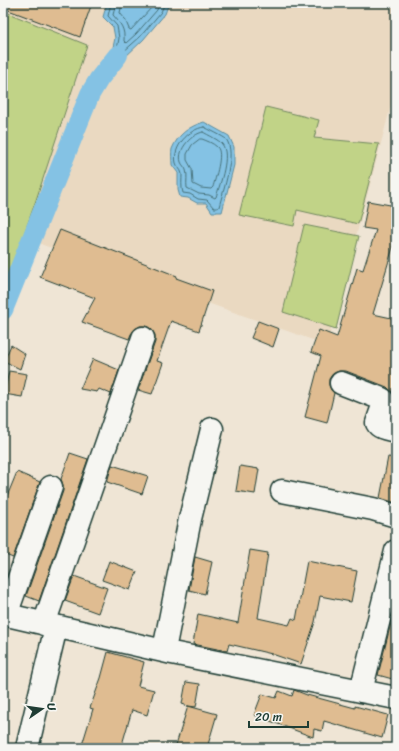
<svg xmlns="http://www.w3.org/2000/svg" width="399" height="751" viewBox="0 0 399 751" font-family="Sriracha,sans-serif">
<rect width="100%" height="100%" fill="#efe5d5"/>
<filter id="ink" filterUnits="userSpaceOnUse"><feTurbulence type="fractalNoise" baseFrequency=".025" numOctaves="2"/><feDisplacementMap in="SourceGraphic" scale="8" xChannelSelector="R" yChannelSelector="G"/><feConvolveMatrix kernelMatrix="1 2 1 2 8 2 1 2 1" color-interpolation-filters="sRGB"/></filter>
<g filter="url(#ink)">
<path fill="#ead9c1" d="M3,3h393v69l-3,26 -66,247 -284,-100 -40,-22z"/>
<path fill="#c1d387" stroke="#70885e" d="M3,11l84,34 -51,155 -33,94z
M266,107l53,13 -5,18 65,6 -21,80 -61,-14 -3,16 -55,-11z
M304,225l55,11 -23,93 -53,-17z"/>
<path fill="#84c2e4" stroke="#5c8d9e" d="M107,3h62l-4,11 -22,26 -20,19 -11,-7 3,-14 -2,-11 -10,-10z
M204,122l25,14 5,11v18l-12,47h-10l-6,-9h-9l-9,-5 -8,-1 -2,-7v-17l-6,-8c0,-5 -1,-12 0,-16 6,-15 18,-23 32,-27z"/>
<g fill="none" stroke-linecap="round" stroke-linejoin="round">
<path stroke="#47727a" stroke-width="1" d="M111,3l-3,13 9,10 2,12 -2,12 5,3 18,-16 21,-25 4,-9
M116,3l-3,12c8,9 12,14 11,26l2,2 10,-9 21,-24 2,-7
M122,3l-2,10 5,6 4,10 2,1 21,-23 1,-4
M204,127c4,2 20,10 22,12 11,14 -3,52 -7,68l-2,1h-3l-7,-8 -9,-1 -8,-5 -7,-1c-2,-6 -1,-13 -1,-19 -1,-5 -5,-7 -6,-11 -4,-16 13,-34 28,-36z
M203,132c5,3 16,8 19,12 9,11 -2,40 -6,53l-1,1 -6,-3 -10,-1 -12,-6c-1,-6 1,-13 -1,-18 -1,-3 -4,-5 -5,-8 -4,-13 11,-28 22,-30z
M200,139h2c5,2 11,4 15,8 7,6 -2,32 -4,40l-2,2 -10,-1 -8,-4 -1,-15 -5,-9v-6l5,-9z"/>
<path stroke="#84c2e4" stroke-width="20" d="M3,310l87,-216 9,-15 19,-24"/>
</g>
<path fill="#dfbc91" stroke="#1f3d34" d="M3,3h89l-12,34 -77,-29z
M368,201l28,5v31l-23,77 23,5v79l-3,-5 -6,-6 -41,-16h-7l-6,3 -4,5v6l2,5 3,3 -7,30 -22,-6 16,-61 -10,-4 8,-22 18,7 20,-69 6,2 13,-40 -13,-2z
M60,230l117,46 -1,2 36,13 -13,40 -28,-10 -14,40 6,2 -11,31 -14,-4 17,-48v-7l-3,-5 -5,-4h-7l-5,3 -4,5 -2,5 -47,-17 13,-24 -55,-21z
M258,321l21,8 -6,18 -22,-9z
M11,345l14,9 -5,15 -16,-8z
M93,359l26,11 -8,24 -12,-5 -2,3 -17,-3z
M9,371l18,3 -5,23 -18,-3z
M70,453l18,6 -49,142 -13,-5 37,-105v-6l-2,-6z
M388,457l8,1v45l-16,-5z
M112,465l36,11 -6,18 -35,-12z
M240,466l19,3 -4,25 -19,-3z
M17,472l23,10 -27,76 -10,-4v-48z
M250,550l18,3 -10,65 31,7 3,-7 4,2 11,-59 50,10 -6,31 -31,-6 -5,26 -14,42 -29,-10 -43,-10 -2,7 -34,-7 5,-30 40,9z
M195,557l17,5 -7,32 -16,-4z
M109,561l28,11 -7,18 -28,-10z
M74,576l33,12 -9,25 -33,-12z
M396,603v77l-18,-5z
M108,652l36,10 -6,24 16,4 -7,25 -15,-5 -11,38h-31l-8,-3 11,-36 -3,-1 11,-30z
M186,682l14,2 -4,23 -8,-1 29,8 -10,34h-32l13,-42 -6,-2z
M294,690l13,5 48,13v-2l33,9 -6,23 -58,-17 -2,10 -8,-2 -1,8 -59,-22 8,-21 14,4 3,-7 13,5z"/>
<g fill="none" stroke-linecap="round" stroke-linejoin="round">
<g stroke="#1f3d34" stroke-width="25">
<path id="minor" d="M341,383l41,16 2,4 -7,20c3,6 13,6 19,8
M282,491l91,18 23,7
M3,614l169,39 224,45
M6,615l45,-128
M44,624l99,-286
M164,650l26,-131 22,-90
M361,691l35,-140
M27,748l29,-121"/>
</g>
<use href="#minor" stroke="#f6f6f2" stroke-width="22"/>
</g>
</g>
<rect width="399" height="751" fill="none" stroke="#f6f6f2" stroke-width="16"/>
<rect x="8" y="8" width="383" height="735" fill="none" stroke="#1f3d34" stroke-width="1.5" filter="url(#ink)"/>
<g transform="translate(42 709) rotate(77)" stroke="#f6f6f2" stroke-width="3" paint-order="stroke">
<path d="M0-3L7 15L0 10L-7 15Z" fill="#1f3d34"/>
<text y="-6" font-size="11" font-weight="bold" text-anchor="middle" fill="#1f3d34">U</text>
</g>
<path d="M249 721v6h59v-6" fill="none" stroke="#1f3d34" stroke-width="2"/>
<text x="255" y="721" font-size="12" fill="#1f3d34" stroke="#f6f6f2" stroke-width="3" paint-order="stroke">20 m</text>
</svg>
